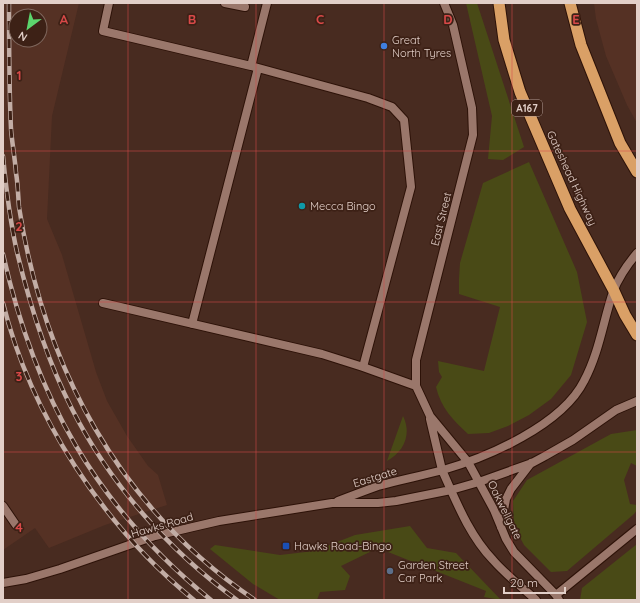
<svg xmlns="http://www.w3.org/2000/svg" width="640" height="603" viewBox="0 0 640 603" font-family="Quicksand,sans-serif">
<rect width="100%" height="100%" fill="#482b20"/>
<path fill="#553124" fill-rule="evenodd" d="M3,3h76l-27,113 -5,103 15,36 34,117 11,29 20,35 21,30 10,9 9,30 -62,20 -56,23 -14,-20 -32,22zM16,16h24v24h-24z
M594,3h43v120l-10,-18 -21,-49 -10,-37z"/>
<path fill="#494a16" d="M466,3h11l47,144 -21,13 -15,-1 4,-43z
M529,162l48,110 10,50 -16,53 -20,24 -22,16 -21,11 -19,7 -21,1c-15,-14 -27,-26 -32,-47l6,-10 -3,-5 -1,-11 46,10 16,-64 -41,-13v-15l1,-16 23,-80z
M403,416c9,18 1,36 -16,45z
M637,430v36l-6,-3 -7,17 6,24 7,1v5l-3,4 -67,57 -16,1 -27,-27 -10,-19 -1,-25 14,-21 84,-46z
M410,526l17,22 29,5 45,47 -17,-3 2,-6 -108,-43 -37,18 9,10 -5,14 -25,2 -3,8h-37l-27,-16 -43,-35 5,-4 65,10 34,-4 41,-16z
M637,544v56h-57l2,-12z"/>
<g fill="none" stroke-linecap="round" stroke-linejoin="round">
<g stroke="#2d1208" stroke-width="10">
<path id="service" d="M109,3l-6,28 148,35 117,32 24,9 12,13 7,67 -48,180
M225,3l20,4
M444,3l9,22 19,83 1,27 -57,225v26l14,30 38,46
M251,66l16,-63
M103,303l219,51 41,13 53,19
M192,324l66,-256
M430,419l12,51
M3,506l13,19
M556,595l81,-66"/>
</g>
<g stroke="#2d1208" stroke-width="10">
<path id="tertiary" d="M468,462l26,48 12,29 8,13 42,43 3,5
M442,470c14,31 27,65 51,90 13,15 29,27 43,40
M338,501c13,-5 26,-10 40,-15 21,-6 43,-10 65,-16 45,-13 119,-45 141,-89 15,-28 19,-59 29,-89 5,-14 14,-27 24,-39
M501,527l5,-28 5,-10 20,-26
M3,583l23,-4 34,-10 95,-33 38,-9 26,-6 113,-18h46l18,-2 55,-11 28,-8 53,-19 13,-7 28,-16 43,-30 21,-9"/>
</g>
<g stroke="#2d1208" stroke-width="13">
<path id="trunk" d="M499,3l5,37 16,52 50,117 44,82 11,24 12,20
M570,3l11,42 39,98 17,29"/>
</g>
<use href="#service" stroke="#9a776b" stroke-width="8"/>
<use href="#tertiary" stroke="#9a776b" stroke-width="8"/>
<use href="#trunk" stroke="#daa066" stroke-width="11"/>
<g stroke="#c2ada5" stroke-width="4.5">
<path id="rail" d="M9,3c0,42 0,84 2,126 1,14 4,29 5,44 2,11 2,22 3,34 25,160 100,301 236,393
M3,156c3,32 7,65 14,96 13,54 30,108 55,157 38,75 97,142 165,191
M3,254c32,143 93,253 208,346
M3,303c28,113 101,224 191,297"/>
</g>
<use href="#rail" stroke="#3d2116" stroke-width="3" stroke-dasharray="9" stroke-linecap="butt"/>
</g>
<path fill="none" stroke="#d84948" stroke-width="1" stroke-opacity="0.55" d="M128,3v597M256,3v597M384,3v597M512,3v597M3,151h634M3,302h634M3,452h634"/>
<circle fill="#3f7fe0" stroke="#3d2116" stroke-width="1.5" cx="384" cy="46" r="4"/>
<circle fill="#0f9aa8" stroke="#3d2116" stroke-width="1.5" cx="302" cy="206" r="4"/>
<rect fill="#1a4fb4" stroke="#3d2116" stroke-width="1.5" x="282" y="542" width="8" height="8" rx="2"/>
<circle fill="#5c6f8a" stroke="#3d2116" stroke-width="1.5" cx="390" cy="571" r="4"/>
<g text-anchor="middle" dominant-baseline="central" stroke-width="3.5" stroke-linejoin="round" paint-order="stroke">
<rect fill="#3d2116" stroke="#b09b93" stroke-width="1" x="512" y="100" width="30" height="16" rx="3"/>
<g font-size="10" font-weight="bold" fill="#e2cfc8">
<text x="527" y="108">A167</text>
</g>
<g font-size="11" fill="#e2cfc8" stroke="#3d2116" text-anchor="start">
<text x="392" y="40">Great<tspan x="392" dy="13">North Tyres</tspan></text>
<text x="310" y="206">Mecca Bingo</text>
<text x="294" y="546">Hawks Road-Bingo</text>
<text x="398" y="565">Garden Street<tspan x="398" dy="13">Car Park</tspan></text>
</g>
<g font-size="11" fill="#e2cfc8" stroke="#3d2116">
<text transform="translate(572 178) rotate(65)">Gateshead Highway</text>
<text transform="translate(441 219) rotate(-76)">East Street</text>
<text transform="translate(375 477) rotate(-17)">Eastgate</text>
<text transform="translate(505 510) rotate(64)">Oakwellgate</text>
<text transform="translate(162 525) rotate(-16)">Hawks Road</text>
</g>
</g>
<g font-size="13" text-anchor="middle" font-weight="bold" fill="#d84948" stroke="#3d2116" stroke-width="3.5" stroke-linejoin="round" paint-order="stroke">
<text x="64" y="24">A</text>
<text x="192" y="24">B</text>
<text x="320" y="24">C</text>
<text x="448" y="24">D</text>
<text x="576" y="24">E</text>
<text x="19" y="80">1</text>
<text x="19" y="231">2</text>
<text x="19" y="381">3</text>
<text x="19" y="532">4</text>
</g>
<rect width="640" height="603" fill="none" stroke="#e2cfc8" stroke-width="8"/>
<g transform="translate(28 28) rotate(212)"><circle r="19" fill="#3d2116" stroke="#7f675d"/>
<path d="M0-3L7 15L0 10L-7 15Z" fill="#5cd56d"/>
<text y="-6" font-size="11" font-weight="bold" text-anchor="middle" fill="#e2cfc8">N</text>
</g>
<path d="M504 587v6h61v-6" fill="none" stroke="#e2cfc8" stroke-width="2"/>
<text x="510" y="587" font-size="12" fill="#e2cfc8" stroke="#3d2116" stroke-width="3" paint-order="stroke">20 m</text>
</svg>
